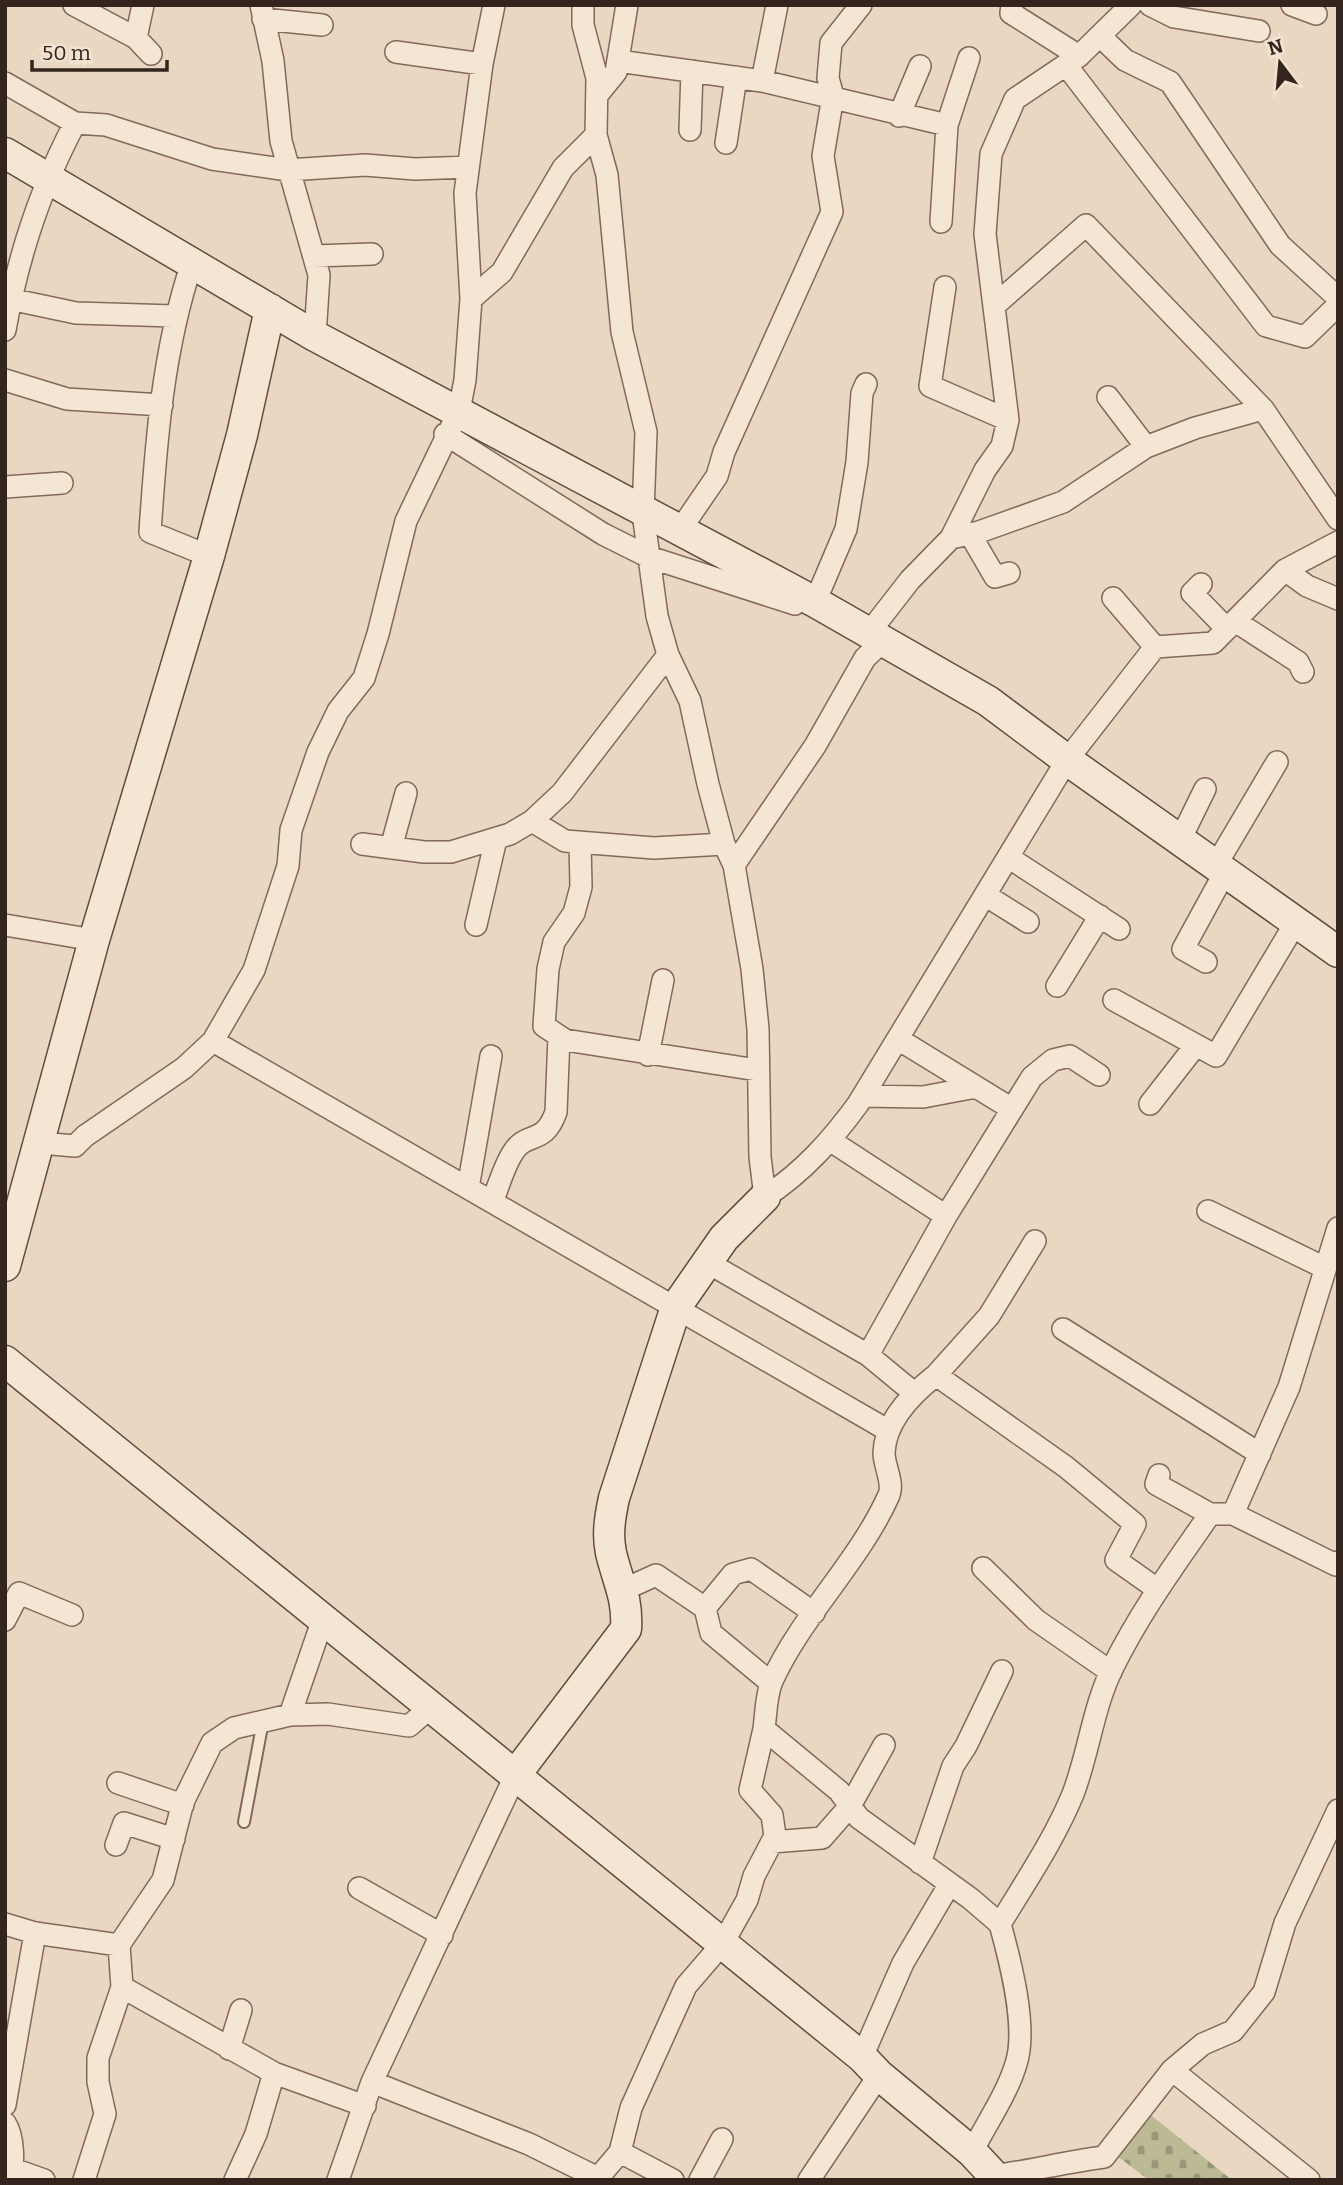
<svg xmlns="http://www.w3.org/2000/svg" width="1343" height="2185" viewBox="0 0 1343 2185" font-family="Bitter,serif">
<defs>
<pattern id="cemetery-stones" width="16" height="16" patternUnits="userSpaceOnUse" patternTransform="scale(1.75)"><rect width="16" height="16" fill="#bcba95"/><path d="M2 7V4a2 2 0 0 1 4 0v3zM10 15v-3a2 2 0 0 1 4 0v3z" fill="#999779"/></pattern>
</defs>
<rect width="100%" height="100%" fill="#e9d7c2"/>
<path fill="url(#cemetery-stones)" d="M1142,2108l90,72h-83l-36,-27z"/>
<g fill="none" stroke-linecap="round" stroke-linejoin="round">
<g stroke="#82695b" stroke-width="14">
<path id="lane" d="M244,1822l19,-101"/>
</g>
<g stroke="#82695b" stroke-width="24">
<path id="street" d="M74,5l62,33 15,16
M261,5l12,56 8,80 38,134 -4,61
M583,5v20l14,53 -1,57 11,40 15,157 24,100 -3,81 14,103 11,39 22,46 18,83 16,60 10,21 18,104 6,60 2,128 5,40c38,-25 66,-56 93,-93l209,-344 88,-113 58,-4 72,-73 53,-28
M1012,5l-1,8 68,43
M1150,5l24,12 85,14
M1292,5l24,9
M263,19l59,6
M1100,36l25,24 45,22 110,163 58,53
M136,38l7,-33
M396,52l86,12
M618,61l144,20 185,44 -6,97
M1066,65l200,261 39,11 33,-32
M762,81l15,-76
M5,83l70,40c-35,66 -57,133 -70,207
M599,93l17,-21 11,-67
M899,116l21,-50
M75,123l31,2 106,34 76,11 77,-5 50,4 53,-2
M947,125l22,-67
M690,130l2,-59
M726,143l10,-66
M314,256l58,-2
M192,263c-29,86 -36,179 -42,269l59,24
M945,287l-15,99 78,34
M5,298l71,15 98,3
M471,299l31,-27 61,-104 33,-33
M995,305l91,-80 177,184 75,110
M5,380l62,19 95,6
M1108,397l38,50
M445,434l158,100 46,23 146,47
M5,487l57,-4
M680,530l37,-54 7,-24 108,-240 -9,-56 10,-60 -5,-18 3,-35 30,-38
M970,534l25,43 14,-4
M951,538l28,-6 84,-30 83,-55 49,-19 68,-19
M1285,570l22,16 31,13
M1201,584l-9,9 35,36
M1113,598l42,49
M815,602l31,-73 11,-67 5,-69 4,-9
M1235,621l63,41 5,10
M868,634l42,-54 41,-42 34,-68 17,-24 6,-26 -23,-186 6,-80 24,-55 64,-43 52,-51
M532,821l33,20 89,7 70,-4
M1180,840l25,-51
M580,842l1,45 -7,26 -20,29 -6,27 -4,57 21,14 192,30
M362,844l62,8h27l59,-18 22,-13 30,-28 106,-138
M391,848l15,-55
M1008,857l111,72
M734,865l81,-119 50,-88 18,-17
M1216,865l61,-103
M985,895l43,27
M5,925l89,15
M476,925l20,-86
M1206,962l-23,-13 42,-77
M1057,986l43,-70
M1114,1000l102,56 80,-134
M898,1039l114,70
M213,1041l676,390
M648,1055l15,-75
M863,1096l60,1 53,-10
M1150,1104l46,-59
M831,1141l115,75
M40,1143l35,3 10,-10 99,-68 29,-27 41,-71 34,-104 3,-36 27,-78 20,-41 26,-33 14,-44 28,-113 53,-110 6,-31 6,-81 -6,-106 17,-129 12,-59
M468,1188l23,-132
M492,1202c7,-16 12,-37 22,-51 13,-20 30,-5 42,-39l3,-76
M1208,1211l117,57
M705,1261l163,94
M1063,1329l197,125
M936,1375l53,-59 46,-75
M914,1393l-46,-38 78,-139 86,-139 21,-17 17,-4 29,19
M1159,1475l-3,9 54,30
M1233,1514l103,51 2,-3
M983,1568l53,52 75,52
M623,1590l33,-15 49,33
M5,1620l14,-27 53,22
M771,1683l-60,-50 -6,-25 28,-34 18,-5 63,44
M290,1715l33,-96
M118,1783l65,22
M772,1842l50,-4 28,-32 34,-61
M116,1845l8,-22 50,16
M920,1863l33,-97 13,-20 36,-75
M359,1888l83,47
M5,1924l30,9 84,12
M1000,1924l-29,-25 -112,-81 -20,-27 -75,-62c2,-15 2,-34 8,-48 30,-66 87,-119 117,-186 5,-12 -5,-29 -5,-42 1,-32 29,-60 52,-78l130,92 69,57 -19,36 41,29
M122,1987l152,86 91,33
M229,2049l12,-39
M862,2057l41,-94 46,-78
M1172,2070l137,110
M372,2082l157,62 69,34 22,-26 11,-44 55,-122 37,-43 24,-43 7,-24 21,-40 -3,-21 -22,-25 14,-61
M5,2105l30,-172
M5,2123c9,13 9,41 5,57
M620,2152l53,28
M972,2152c14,-28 35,-58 44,-88 12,-36 -6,-104 -16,-140 26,-43 54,-84 73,-130 16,-42 20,-87 40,-127 27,-55 63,-104 97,-153h23l56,-127 49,-159
M13,2169l31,11
M84,2180l21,-66 -7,-32v-24l24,-71 -3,-42 44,-65 20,-78 29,-59 22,-15 56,-13 38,-1 81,12 22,-19
M235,2180l21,-46 18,-61
M338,2180l34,-98 144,-308
M700,2180l22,-41
M809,2180l70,-105
M989,2180l4,-4c37,-5 73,-14 111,-19l68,-87 31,-26 30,-13 31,-39 21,-69 53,-113"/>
</g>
<g stroke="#634b3e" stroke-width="33">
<path id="secondary" d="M5,153l310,183 500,266 173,99 79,59 271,192
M5,1266l89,-326 115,-384 33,-121 28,-126
M5,1361l857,696 17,18 93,77 26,28
M516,1774l110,-145c2,-31 -8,-47 -15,-76 -4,-19 -1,-36 3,-55l62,-191 48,-69 41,-41"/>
</g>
<use href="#lane" stroke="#f5e6d4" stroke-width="10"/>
<use href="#street" stroke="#f5e6d4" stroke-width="21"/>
<use href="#secondary" stroke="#f5e6d4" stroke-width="30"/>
</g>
<rect width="1343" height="2185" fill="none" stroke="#33241e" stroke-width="14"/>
<g transform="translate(1280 63) rotate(344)" stroke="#f2e3d0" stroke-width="5" paint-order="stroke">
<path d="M0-5L12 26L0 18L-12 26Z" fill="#33241e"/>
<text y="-10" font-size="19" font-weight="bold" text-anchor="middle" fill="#33241e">N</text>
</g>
<path d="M32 60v10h135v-10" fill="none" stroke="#33241e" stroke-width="3.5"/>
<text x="42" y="60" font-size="21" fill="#33241e" stroke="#f2e3d0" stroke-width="5" paint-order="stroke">50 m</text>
</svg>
